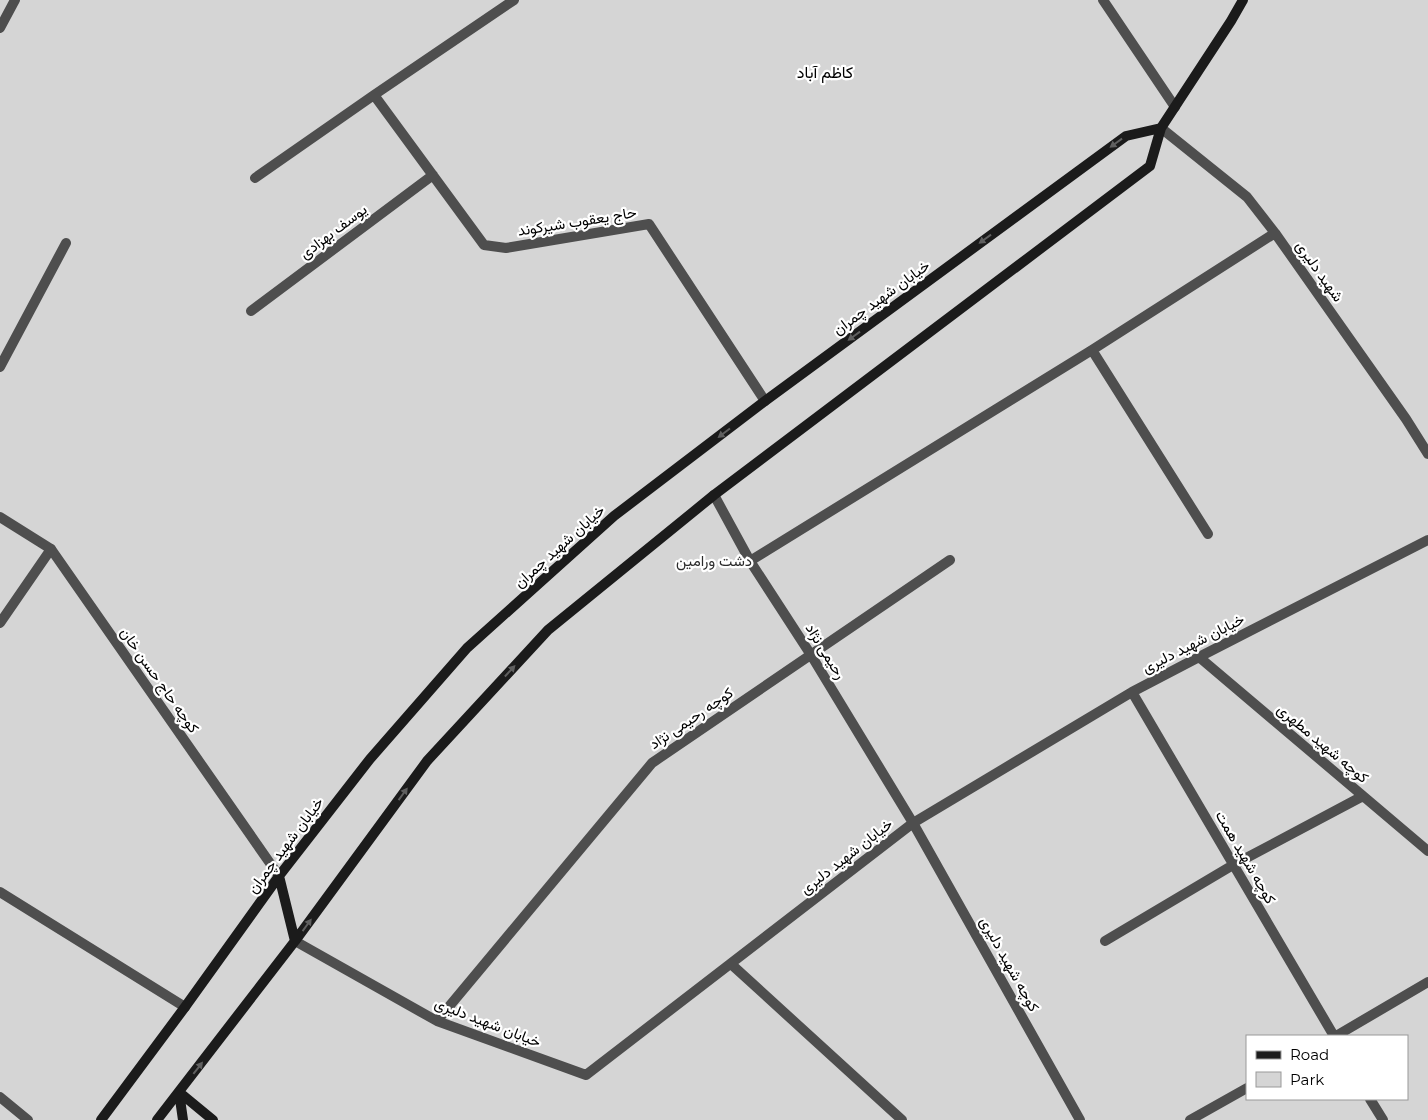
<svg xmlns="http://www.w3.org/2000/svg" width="1428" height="1120" viewBox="0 0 1428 1120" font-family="Montserrat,Vazirmatn,sans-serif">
<rect width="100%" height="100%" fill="#fff"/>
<path fill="#d5d5d5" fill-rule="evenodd" d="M0,0h1428v1120h-1428zM1247,1036h160v63h-160z"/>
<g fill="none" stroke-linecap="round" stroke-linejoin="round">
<path stroke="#4e4e4e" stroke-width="10" d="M1103,0l72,107
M0,28l15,-28
M374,95l110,150 22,3 143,-24 116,177
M1161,128l86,69 28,36 131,186 22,35
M255,178l119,-83 140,-95
M251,311l182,-136
M1092,350l116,184
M0,367l66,-124
M714,495l36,66 61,94 102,168 167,297
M750,561l342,-211 183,-117
M0,623l51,-74
M1199,657l229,194
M1132,692l202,344
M0,892l185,115
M295,941l142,80 149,54 327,-252 219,-131 67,-35 229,-117
M1105,941l128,-76 130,-69
M731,964l171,156
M437,1021l215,-258 298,-203
M1336,1036l92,-54
M0,1097l28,23
M1370,1099l13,21
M1190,1120l57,-32"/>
<path stroke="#4e4e4e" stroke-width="10" d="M0,517l51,32 228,327"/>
<path stroke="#1b1b1b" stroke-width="10" d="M279,876l16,65
M179,1092l34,28
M179,1092l4,28
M101,1120l84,-113 94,-131 91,-117 97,-111 147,-132 151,-115 361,-265 35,-8
M157,1120l138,-179 132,-180 121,-131 166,-135 436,-329 11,-38 70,-107 12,-21"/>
</g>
<defs><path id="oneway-solid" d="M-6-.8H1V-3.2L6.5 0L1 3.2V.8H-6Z" transform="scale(1.25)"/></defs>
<g fill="#5f5f5f">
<use href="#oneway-solid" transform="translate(1116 143) rotate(144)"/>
<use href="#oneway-solid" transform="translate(985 239) rotate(144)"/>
<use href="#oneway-solid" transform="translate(854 336) rotate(144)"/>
<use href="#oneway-solid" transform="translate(724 433) rotate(143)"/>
<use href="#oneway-solid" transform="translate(510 671) rotate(-47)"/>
<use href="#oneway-solid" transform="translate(403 794) rotate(-54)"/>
<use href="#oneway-solid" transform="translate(307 925) rotate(-54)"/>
<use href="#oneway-solid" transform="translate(198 1068) rotate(-52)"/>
</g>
<g text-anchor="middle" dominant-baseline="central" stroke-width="4.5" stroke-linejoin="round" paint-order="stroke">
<g font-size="15" fill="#000" stroke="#fff">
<text transform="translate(577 221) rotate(-9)">حاج یعقوب شیرکوند</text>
<text transform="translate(333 231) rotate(-37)">یوسف بهزادی</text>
<text transform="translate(1320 271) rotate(55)">شهید دلیری</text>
<text transform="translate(881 297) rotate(-36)">خیابان شهید چمران</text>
<text transform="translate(559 546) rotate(-42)">خیابان شهید چمران</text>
<text transform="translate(1193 643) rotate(-27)">خیابان شهید دلیری</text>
<text transform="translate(826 651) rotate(58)">رحیمی نژاد</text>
<text transform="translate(160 680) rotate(55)">کوچه حاج حسن خان</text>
<text transform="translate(691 718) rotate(-34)">کوچه رحیمی نژاد</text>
<text transform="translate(1323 743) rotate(40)">کوچه شهید مطهری</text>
<text transform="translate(285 845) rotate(-53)">خیابان شهید چمران</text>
<text transform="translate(846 856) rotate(-38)">خیابان شهید دلیری</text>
<text transform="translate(1246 857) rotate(60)">کوچه شهید همت</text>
<text transform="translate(1010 964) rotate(61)">کوچه شهید دلیری</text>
<text transform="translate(488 1022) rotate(21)">خیابان شهید دلیری</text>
</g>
<g font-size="15" fill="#2c2c2c" stroke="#fff">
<text x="714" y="560">دشت ورامین</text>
</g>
<g font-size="16" fill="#000" stroke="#fff">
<text x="825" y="72">کاظم آباد</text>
</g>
</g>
<rect x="1246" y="1035" width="162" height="65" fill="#ffffff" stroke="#999999"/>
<rect x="1256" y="1051" width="25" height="8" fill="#1b1b1b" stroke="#999999"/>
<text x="1290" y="1060" font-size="15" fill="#000000">Road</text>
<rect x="1256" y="1072" width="25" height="15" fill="#d5d5d5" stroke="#999999"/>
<text x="1290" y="1085" font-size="15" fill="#000000">Park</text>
</svg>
